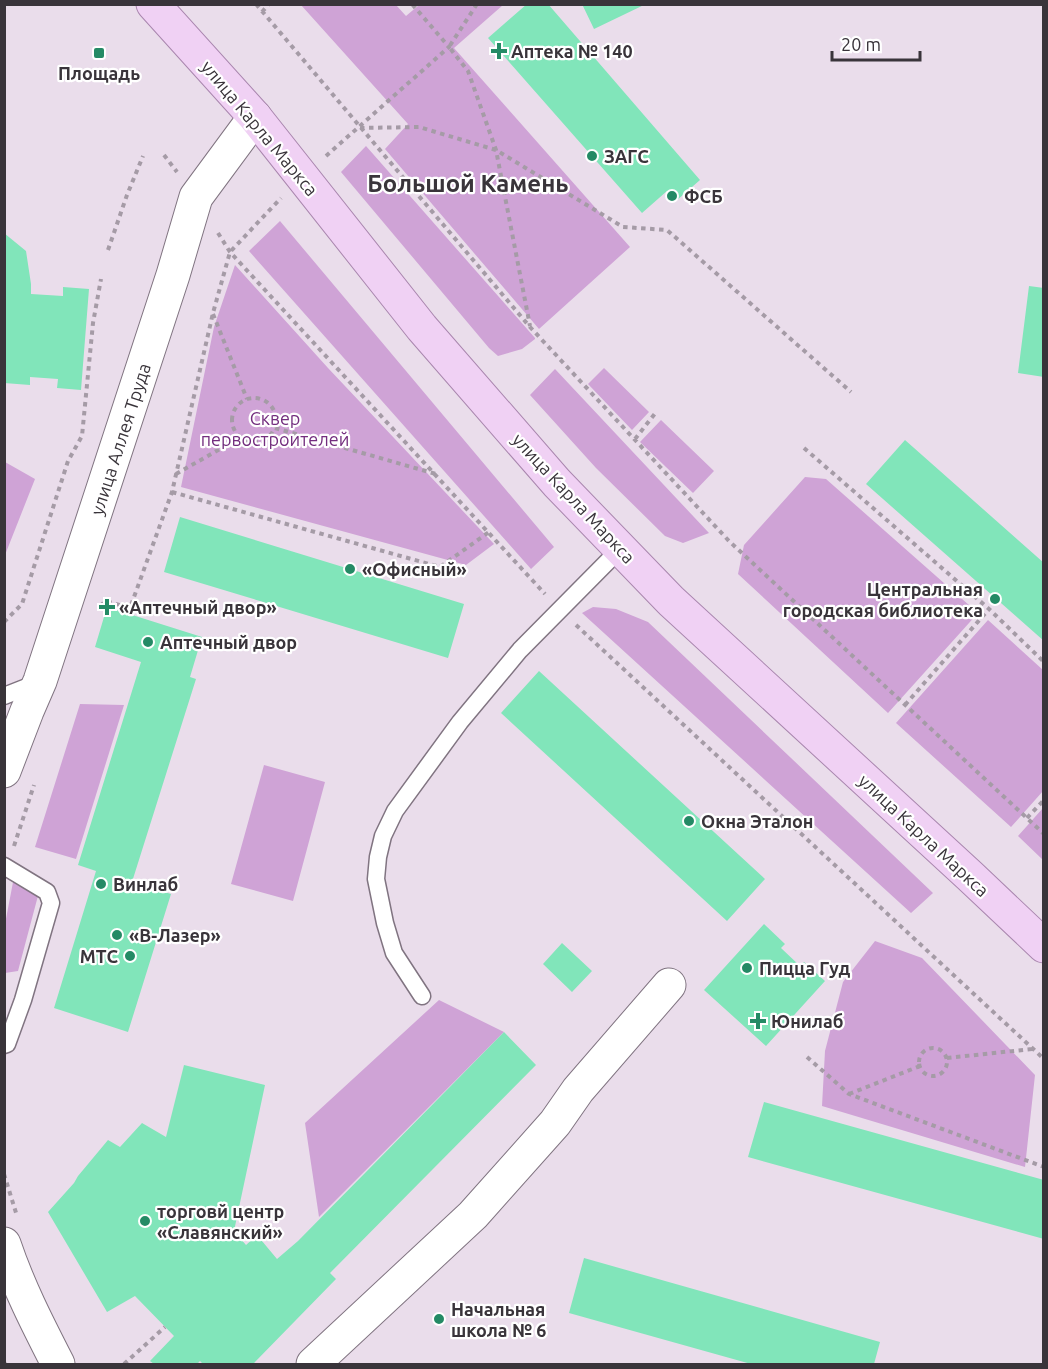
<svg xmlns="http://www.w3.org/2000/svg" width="1048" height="1369" viewBox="0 0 1048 1369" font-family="Ubuntu,sans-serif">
<rect width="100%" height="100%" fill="#eaddeb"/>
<path fill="#cfa3d6" d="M301,5h95l10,11 13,-11h84l-49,43 176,199 -91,82 -154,-180 23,-25z
M366,146l169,192v1l-13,10 -24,7 -9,-8 -148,-176z
M280,221l274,326 -23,22 -282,-318z
M235,265l93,103 166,176 -28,21 -285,-78 33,-160z
M604,368l45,44 -17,18 -44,-46z
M555,369l154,164 -26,10 -18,-7 -69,-68 -66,-73z
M661,420l53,51 -21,22 -53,-51z
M5,462l30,17 -30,76z
M805,477l21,2 152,134 -90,100 -150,-139 6,-29z
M593,607l23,2 32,13 285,271 -22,20 -329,-300z
M988,620l55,50v121l-32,36 -115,-104z
M80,704l44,1 -48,154 -41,-12z
M264,765l61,17 -32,119 -62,-17z
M1043,808v52l-25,-24z
M14,877l25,15 -21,79 -13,2v-49z
M875,941l47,17 113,117 -10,92 -203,-61 3,-55 18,-69z
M439,1000l65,32 -185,185 -14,-94z"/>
<path fill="#81e5ba" d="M527,4h21l152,176 -24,21 -9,-10 -25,22 -154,-175z
M582,4h64l-52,25z
M4,233l22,18 5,33v10l32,2v-9l26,2 -8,101 -24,-2 1,-9 -28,-2v8l-26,-2z
M1029,286l15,2v89l-26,-4z
M905,440l139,123v78l-178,-157z
M180,517l284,87 -16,54 -284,-86z
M107,607l95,30 -12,40 6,2 -64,203 39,12 -43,138 -74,-24 42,-137 -18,-6 63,-203 -46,-15z
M539,671l226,208 -38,42 -226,-208z
M764,924l21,20 -4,4 19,18 4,-4 21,19 -59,65 -62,-56z
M562,943l30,28 -20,21 -29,-28z
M504,1032l32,33 -206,208 6,6 -83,85h-50l-3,-3 -3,3h-43l-4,-3 24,-25 -39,-40 -28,16 -59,-100 26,-29 4,-7 30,-36 12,7 22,-24 24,14 18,-72 81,20 -31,146 12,14 11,-10 20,24 21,-18z
M764,1102l280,78v59l-296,-82z
M584,1258l296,84 -6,22h-123l-182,-51z"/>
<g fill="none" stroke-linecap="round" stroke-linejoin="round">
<g stroke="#807481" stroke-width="19">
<path id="service" d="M4,696l33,-13
M4,866l43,26 4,11 -28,97 -16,44 -3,1
M422,996l-28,-43 -9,-30 -9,-44 2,-22 5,-21 12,-25 65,-89 60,-72 101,-102"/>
</g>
<g stroke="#807481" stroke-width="35">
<path id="minor" d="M313,1364l160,-149 82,-92 23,-33 91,-105"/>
</g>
<g stroke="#807481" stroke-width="35">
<path id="tertiary" d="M4,771l23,-60 13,-30 133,-406 23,-78 59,-80
M4,1244c14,42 34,81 54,120"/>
</g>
<g stroke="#a986ae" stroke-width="35">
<path id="primary" d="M153,4l102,113 167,211 135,155 114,118 299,275 74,70"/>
</g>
<path stroke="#a59ba6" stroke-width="4" stroke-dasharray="4.5 4.5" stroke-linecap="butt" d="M256,4l274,323 199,214 315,293
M477,4l-28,43 19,24 28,79 34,176
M262,12l7,-8
M360,128l59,-1 77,23 127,77 44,3 184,162
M164,155l13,17
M326,156l123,-109 -37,-43
M218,233l12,19 315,342
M108,250l19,-55 16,-39
M213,314l34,85
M232 420a22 22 0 1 1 44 0a22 22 0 1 1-44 0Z
M275,428l161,46
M635,439l22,-28
M804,448l185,161 55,53
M176,474l65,-37
M172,492l268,75 49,-35
M100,606l6,-5 24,7 42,-116 41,-179 17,-61 51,-54
M4,622l18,-18 46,-143 14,-25 11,-113 8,-44
M576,625l468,434
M905,705l84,-96
M1027,818l17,-18
M14,846l20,-61
M919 1062a14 14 0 1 1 28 0a14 14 0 1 1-28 0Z
M807,1057l42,37 195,73
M947,1058l85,-9
M849,1094l71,-28
M4,1174l13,42
M4,1362l1,2
M124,1364l41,-37"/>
<use href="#service" stroke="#fff" stroke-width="16"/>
<use href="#minor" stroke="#fff" stroke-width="33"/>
<use href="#tertiary" stroke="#fff" stroke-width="33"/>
<use href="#primary" stroke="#f0d1f4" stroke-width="33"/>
</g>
<g fill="#248a65" stroke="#fff" stroke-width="2">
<path d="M496 42h6v6h6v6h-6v6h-6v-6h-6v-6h6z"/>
<rect x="93" y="47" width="12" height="12" rx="3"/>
<circle cx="592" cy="156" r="6"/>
<circle cx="672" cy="196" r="6"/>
<circle cx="350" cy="569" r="6"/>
<circle cx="995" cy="599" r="6"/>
<path d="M104 598h6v6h6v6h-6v6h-6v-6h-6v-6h6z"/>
<circle cx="148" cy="642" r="6"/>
<circle cx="689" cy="821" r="6"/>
<circle cx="101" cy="884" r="6"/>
<circle cx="117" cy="935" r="6"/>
<circle cx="130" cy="956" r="6"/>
<circle cx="747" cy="968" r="6"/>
<path d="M755 1012h6v6h6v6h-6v6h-6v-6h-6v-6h6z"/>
<circle cx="145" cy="1221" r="6"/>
<circle cx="439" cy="1319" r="6"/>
</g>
<g text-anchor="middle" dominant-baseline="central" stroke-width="4.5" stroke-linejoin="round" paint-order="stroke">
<g font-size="18" font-weight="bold" fill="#39343a" stroke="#fff" text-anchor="start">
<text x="511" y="51">Аптека № 140</text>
<text x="99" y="73" text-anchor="middle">Площадь</text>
<text x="604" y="156">ЗАГС</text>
<text x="684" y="196">ФСБ</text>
<text x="362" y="569">«Офисный»</text>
<text x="983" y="589" text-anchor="end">Центральная<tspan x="983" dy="21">городская библиотека</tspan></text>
<text x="119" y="607">«Аптечный двор»</text>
<text x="160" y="642">Аптечный двор</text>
<text x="701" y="821">Окна Эталон</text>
<text x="113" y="884">Винлаб</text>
<text x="129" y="935">«В-Лазер»</text>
<text x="118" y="956" text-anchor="end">МТС</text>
<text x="759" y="968">Пицца Гуд</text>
<text x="771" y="1021">Юнилаб</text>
<text x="157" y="1211">торговй центр<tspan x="157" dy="21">«Славянский»</tspan></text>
<text x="451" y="1309">Начальная<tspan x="451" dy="21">школа № 6</tspan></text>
</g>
<g font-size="18" fill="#39343a" stroke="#fff">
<text transform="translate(260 128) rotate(50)">улица Карла Маркса</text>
<text transform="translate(120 439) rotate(-72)">улица Аллея Труда</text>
<text transform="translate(574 498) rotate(47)">улица Карла Маркса</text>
<text transform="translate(924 835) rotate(43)">улица Карла Маркса</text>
</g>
<g font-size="18" fill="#732d7e" stroke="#fff">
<text x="275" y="418">Сквер<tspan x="275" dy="21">первостроителей</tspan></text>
</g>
<g font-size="24" font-weight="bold" fill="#39343a" stroke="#fff">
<text x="468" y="183">Большой Камень</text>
</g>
</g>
<rect width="1048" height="1369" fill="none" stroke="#39343a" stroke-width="12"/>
<path d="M832 51v9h88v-9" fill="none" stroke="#39343a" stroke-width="3"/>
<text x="841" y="51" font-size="18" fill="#39343a" stroke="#ffffff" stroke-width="4.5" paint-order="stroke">20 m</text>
</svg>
